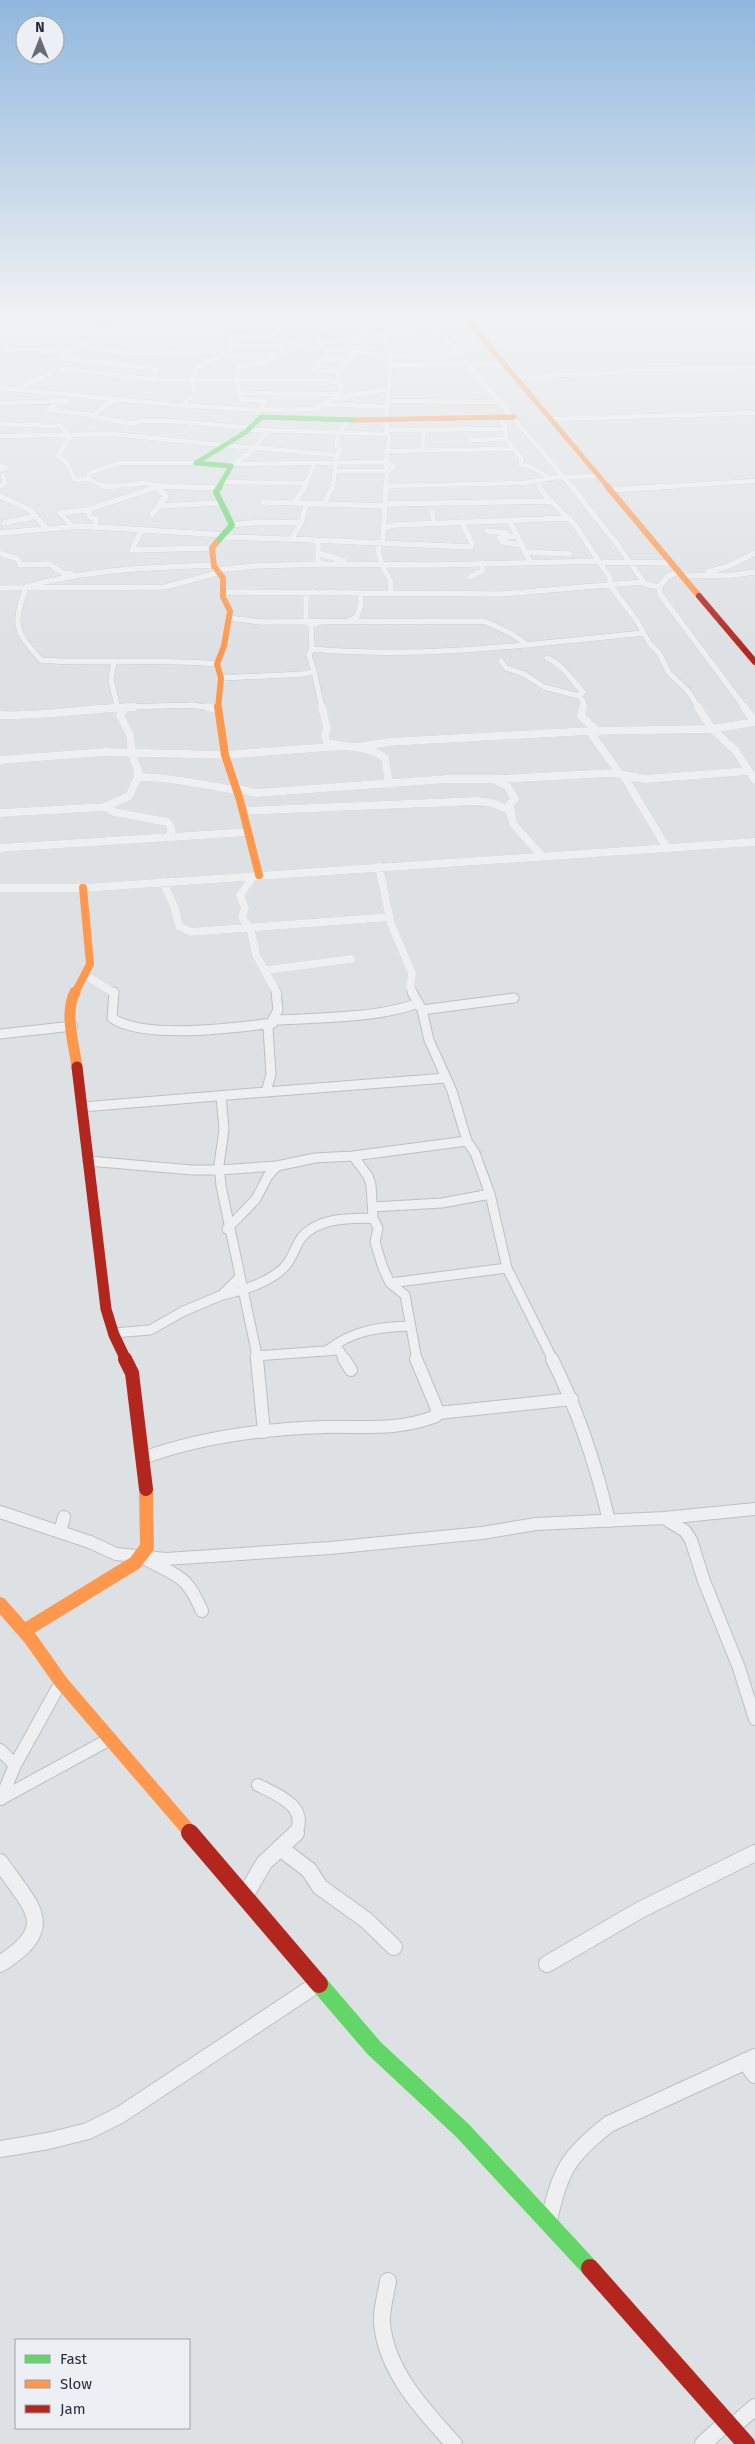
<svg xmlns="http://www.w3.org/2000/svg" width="755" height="2444" viewBox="0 0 755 2444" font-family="'Fira Sans',sans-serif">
<rect width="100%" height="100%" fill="#dee1e4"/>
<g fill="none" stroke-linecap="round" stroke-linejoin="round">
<g stroke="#bcbfc2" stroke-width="5">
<path id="street-far5" d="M426,315l146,172
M192,318h19
M0,321l106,3 91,-6
M473,328l14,-4 59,-3 209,-5
M320,329l27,-8 -1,-6
M0,334h212l59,4 59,12 63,6
M366,335l2,-14 7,-6
M271,338l7,-9 -1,-9 4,-5
M351,342h37
M316,343l19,-1 31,-7 76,-2
M7,344h35
M81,346l45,7 102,-1
M229,346h55
M5,350l61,2 8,-2 12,-8
M330,350l-17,20 28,2
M66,352l-2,4 12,4 78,8 3,2 -4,8 3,2h172l13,4 -1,10
M225,356l48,-2
M323,359l28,1
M390,365l114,-1
M61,368l95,12
M337,376l18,-23
M520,377l91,-4 24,-4 120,-1
M192,381l6,-16 30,-12 3,-18
M0,388l176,17 86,5 55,-1 13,-10 59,-10
M16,390l33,-16
M240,393l100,1
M117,400l-10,4 -14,12 39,8 8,-3h32l80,7
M59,401l-12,9 46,5
M389,401l113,1
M0,403l69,-2
M324,404l64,3
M183,405l11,-12 -1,-12
M258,413l8,-12 -25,-2 -5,-18 2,-13c7,-5 16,-3 24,-5 8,-2 10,-9 21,-11l-1,-13
M499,418l6,8 1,13 16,20 -2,5 11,3 17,10
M552,419l203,-6
M0,424l60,2 9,9
M250,430l138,4
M386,430l120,-1
M71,435l-13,21 9,7 8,17 13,-1 18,8 39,-4 22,4
M0,436l113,-2 109,11
M471,440l35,-1
M222,445l114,10
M422,450l2,-19
M385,451l129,-2
M234,464l14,-9 20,-24
M235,464l151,-2v6
M0,465l7,3 -7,2
M336,471h50
M565,477l34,-1
M88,479l1,-6 31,-10h76
M538,480l2,7
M220,482l87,1
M0,486l5,-3 -2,-8
M386,486l137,-3 40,-7
M304,487l10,-22
M333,487l3,-29 4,-9 -4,-3 3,-13 9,-13
M386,487l1,-15 7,-5 -8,-5 3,-24 -3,-18 5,-61 2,-3 68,-2
M656,487l99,-6"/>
</g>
<g stroke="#bcbfc2" stroke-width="6">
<path id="street-far4" d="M104,486h13
M156,486l61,2
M386,486h4
M386,486l-3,53 -5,11 4,15 8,15 1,13
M539,486l7,10 29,29 35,53v7l27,36 13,23 9,9 10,20 19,18 11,17
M571,486l46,58 28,40 14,3
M610,490l66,-4
M0,496l30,14 16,18
M263,502l122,4
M295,502l10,-16
M324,503l9,-17
M385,504l166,-3
M159,506l59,-3
M432,512l2,11
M509,520l22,43
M4,523l32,-7
M232,525l28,-3 41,1
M72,526l-12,-13 26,-3
M95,528l1,-8 -6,-3 -1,-6 -3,-1 71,-23 9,9 -14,19
M142,529l-10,21 80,-2
M383,529l11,-4 176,-7
M487,531l20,2
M0,533l81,-7 143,9
M517,536l-18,2 4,4 18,3
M224,537l89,3 5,3v19l7,2 113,1 161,-4
M292,538l9,-15 6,-20
M313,540l158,7 1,-3 -10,-22
M524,552l46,2
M0,553l18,6 2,6 29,-1 14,9 9,1
M318,553l26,8
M599,562l73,1
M213,565c-64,3 -125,4 -187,22 -13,38 -12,43 15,73 59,5 118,-2 176,4
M215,570l40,-4 69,-2
M679,571l-12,6 -8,10 1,7 85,114
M708,572l21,-6 26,-13
M683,576l50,-1 22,-3
M470,577l12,-6 1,-8
M0,588l165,-1 52,-14
M223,592l278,2 141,-12
M229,618l31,4 224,-1 28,13 16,11
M349,621l8,-4 4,-14 -1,-10
M311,625l-5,-3v-26l7,-4
M312,649c112,10 220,-5 331,-16
M547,658c17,7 24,22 36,34l-4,4
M114,661l-3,19 6,25 9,3
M501,661l5,7 18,6 20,13 35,9 5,7 -1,5
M314,671l8,37
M221,678l84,-4 9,-3 -5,-16 3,-6 -1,-23 10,-4
M95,708l96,-3 21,3"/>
</g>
<g stroke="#bcbfc2" stroke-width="8">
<path id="street-far3" d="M208,707l10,3
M322,707l5,21 -2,8 2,7c20,5 40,2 58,15l4,26
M583,707l-2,9 17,16
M698,707l14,22 24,22 19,29
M744,707l11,15
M0,715c44,2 89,-7 134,-8
M589,731l31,43
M357,747l32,-5 200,-11 123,-2 43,-7
M0,760l105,-8 120,3 117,-9
M623,775l44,73
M138,777c33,0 65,8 98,13
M495,780l12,6 8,13 -5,5 3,20 28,31
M235,788l21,5 191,-14h52l114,-6 33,6 102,-8
M109,806v3l5,3 53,10 4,5v9
M243,811l234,-10 15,2 17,7 2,7
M0,813l105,-6 24,-11 9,-19v-7l-6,-15 -2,-20 -10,-20 6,-8
M0,848l249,-16
M379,867l12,57 21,49 -2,14 3,6
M254,876l-14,19 5,13 -3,9 9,14 5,24 21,38
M163,882l11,24 5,20 12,6 199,-15
M0,888h83l672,-46
M267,970l84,-11
M87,976l27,17"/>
</g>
<g stroke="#bcbfc2" stroke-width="11">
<path id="street-far2" d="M114,992l-2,26c32,22 122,10 161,5
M412,992l10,18 7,30 23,51 15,50 8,12 15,41 17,74 46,92
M422,1010l92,-12
M276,1020c41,-2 104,-2 142,-17
M0,1034l73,-8
M266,1092l180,-14
M221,1096l3,33 -5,36 2,21 37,174
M83,1107l183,-15 5,-18 -3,-46 10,-18 -2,-18
M353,1156l15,20 3,9 2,33 5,10 -3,14 8,26 7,15 15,12 12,65
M88,1161l104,9h27l58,-4 38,-8 38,-2 114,-15
M373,1207l69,-4 48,-9
M227,1229l29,-30 12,-23 9,-10
M390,1283l117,-15
M222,1295c20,-4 56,-15 67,-34 7,-11 9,-24 21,-31 18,-13 42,-11 63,-12
M113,1333l37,-3 34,-19 38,-16 18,-18
M328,1350c24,-19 50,-23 80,-24
M255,1356l84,-6 6,10"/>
</g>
<g stroke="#bcbfc2" stroke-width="14">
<path id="street-far1" d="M257,1359l7,73
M344,1359l7,11
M552,1359c26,52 44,105 57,162
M438,1413l134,-14
M143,1458c58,-21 119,-29 180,-31 39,-1 76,4 113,-11l1,-7 -21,-50
M0,1512l90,30 26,12 50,5 164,-11 152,-15 54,-9 128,-6 91,-9
M664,1518l21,13 6,9 13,41 35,87 16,51
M60,1532l4,-15
M144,1558c33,19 41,14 58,53
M0,1750l15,15
M258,1785c20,10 52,22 37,49
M0,1799l110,-60
M1,1799l14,-34 46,-83"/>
</g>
<g stroke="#bcbfc2" stroke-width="18">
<path id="street" d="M280,1848l29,22 11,17 46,33 28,27
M0,1862c31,46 60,64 0,102
M245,1896l19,-33 32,-30
M547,1964l93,-54 115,-57
M745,2061l10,14
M0,2149l48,-8 40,-10 32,-16 199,-132
M549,2221c10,-50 20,-66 60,-97l146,-67
M388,2281c-2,14 -7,28 -6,42 4,48 41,87 72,121
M732,2427l23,-20
M703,2444l23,-21"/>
</g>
<use href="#street-far5" stroke="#eeeff0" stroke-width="4.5"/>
<use href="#street-far4" stroke="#eeeff0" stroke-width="5.5"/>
<use href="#street-far3" stroke="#eeeff0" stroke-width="8"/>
<use href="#street-far2" stroke="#eeeff0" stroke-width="9"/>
<use href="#street-far1" stroke="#eeeff0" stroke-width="12"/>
<use href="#street" stroke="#eeeff0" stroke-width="16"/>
<path stroke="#63d668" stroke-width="5" d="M219,487l12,-21 -35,-3 50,-31 15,-15 95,3"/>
<path stroke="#63d668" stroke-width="6" d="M216,543l16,-18 -16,-33 4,-6"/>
<path stroke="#63d668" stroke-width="18" d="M319,1984l55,64 89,83 127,137"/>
<path stroke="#ff974d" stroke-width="5" d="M463,315l145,172
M356,420l158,-3"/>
<path stroke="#ff974d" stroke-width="6" d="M607,486l92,110
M216,543l-4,5 2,18 9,12v19l7,14 -6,35 -7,18 4,14 -3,30"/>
<path stroke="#ff974d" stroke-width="8" d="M218,707l7,48 15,45 19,75
M75,993l15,-29 -7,-76"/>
<path stroke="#ff974d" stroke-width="11" d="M75,992c-11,21 -1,52 2,75"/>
<path stroke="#ff974d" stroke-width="14" d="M0,1604l30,34 31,44 128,149
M24,1631l111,-68 12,-16 -1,-58"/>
<path stroke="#b3261e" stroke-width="6" d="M699,596l56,66"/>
<path stroke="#b3261e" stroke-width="11" d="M77,1067l29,242 8,26 12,25"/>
<path stroke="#b3261e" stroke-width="14" d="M125,1359l7,14 14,116
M189,1831l2,3"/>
<path stroke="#b3261e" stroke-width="18" d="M190,1833l129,151
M590,2268l156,176"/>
</g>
<linearGradient id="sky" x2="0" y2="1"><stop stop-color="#91b7de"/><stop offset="0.48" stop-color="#f0f2f3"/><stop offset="1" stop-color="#f0f2f3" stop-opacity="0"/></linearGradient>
<rect width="755" height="657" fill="url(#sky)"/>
<rect x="15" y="2339" width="175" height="90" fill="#eceff3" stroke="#9da1a9"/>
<rect x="25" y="2355" width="25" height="8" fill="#63d668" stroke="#9da1a9"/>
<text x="60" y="2364" font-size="15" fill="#272d3b">Fast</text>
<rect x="25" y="2380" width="25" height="8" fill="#ff974d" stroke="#9da1a9"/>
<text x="60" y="2389" font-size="15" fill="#272d3b">Slow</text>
<rect x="25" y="2405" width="25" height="8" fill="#b3261e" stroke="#9da1a9"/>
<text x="60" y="2414" font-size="15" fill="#272d3b">Jam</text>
<g transform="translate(40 40)"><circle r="24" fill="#eceff3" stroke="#9da1a9"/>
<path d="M0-4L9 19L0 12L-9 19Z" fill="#676c76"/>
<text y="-8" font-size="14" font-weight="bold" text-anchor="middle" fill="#272d3b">N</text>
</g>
</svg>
